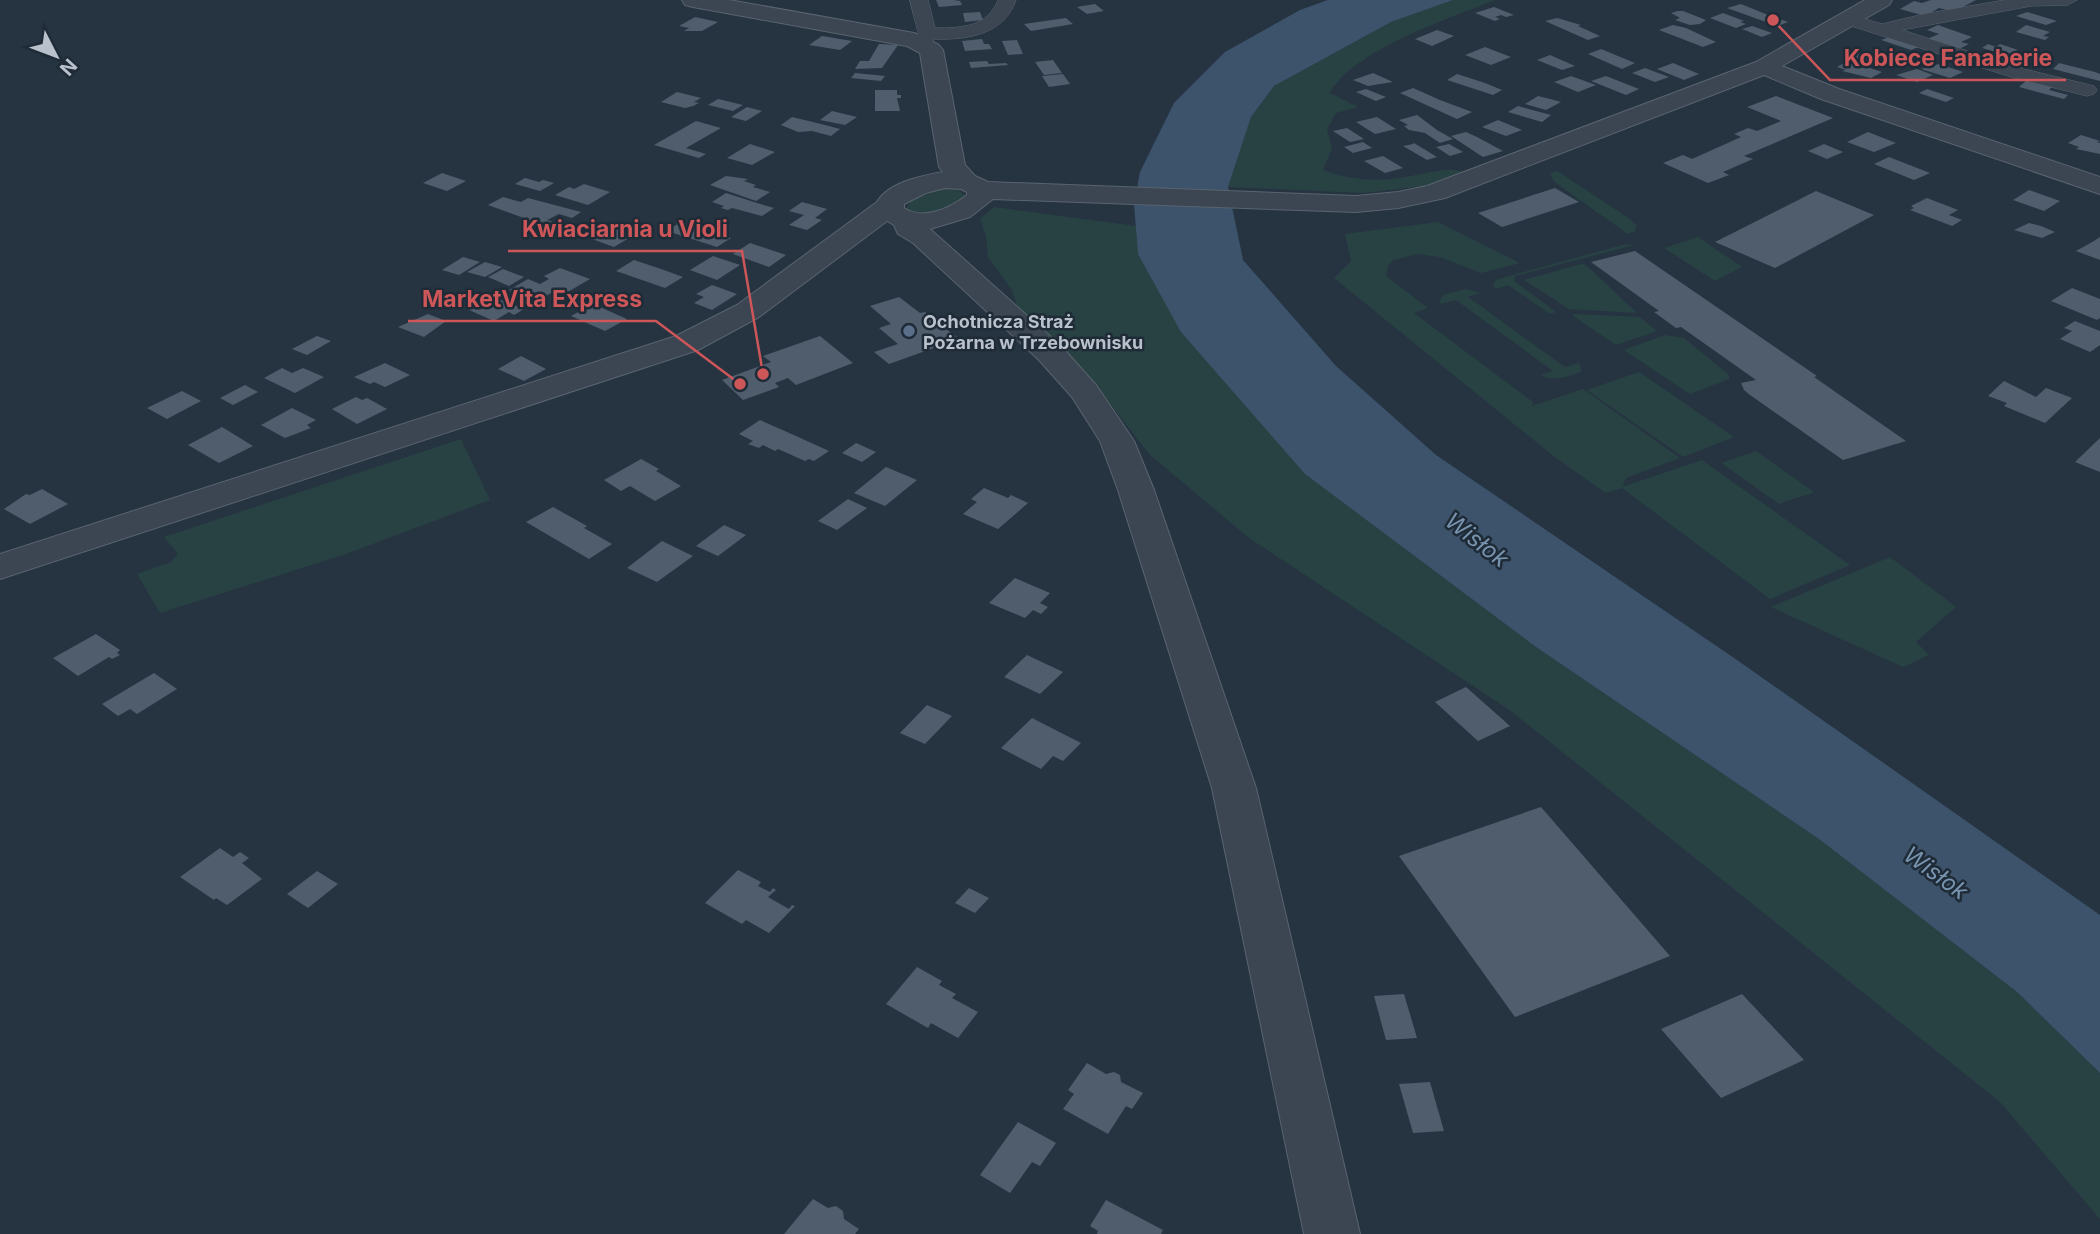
<svg xmlns="http://www.w3.org/2000/svg" width="2100" height="1234" viewBox="0 0 2100 1234" font-family="Inter,sans-serif">
<rect width="100%" height="100%" fill="#263442"/>
<path fill="#284243" d="M1453,0h42c-45,18 -142,50 -165,93l28,14 -22,6 -9,17 5,18 -9,22c29,11 58,12 88,6 21,-4 34,-9 55,-4l-42,14 -60,7 -136,-6 23,-70 23,-31 117,-64z
M1557,171l70,46 9,8 -1,6 -7,3 -75,-53 -3,-8z
M943,188h12l10,7c-14,12 -42,24 -59,14l5,-8z
M994,207l142,19 2,28 167,220 231,173 283,192 198,153 83,81v146l-100,-117 -489,-391 -262,-173 -100,-84 -62,-80 -55,-50 -15,-18 -5,-16 -24,-33 -2,-21 -6,-17z
M1438,222l82,41 -39,10 -41,-16 -23,-3 -23,6 -6,5 -2,11 42,32 -14,5 119,89 -1,4 51,-17 97,69 -54,20 -4,9 80,-27 148,105 -80,34 -148,-111 -16,5 -50,-35 -222,-180 17,-17 -6,-27z
M1698,237l44,30 -27,14 -51,-33z
M1626,244l8,1 -119,31 -1,5 42,31 -6,2 -42,-29 -13,4 -2,-4 3,-5 13,-4z
M1581,264l5,1 51,48 -68,-4 -45,-29z
M1466,289l15,4 -13,4 97,70 14,-4 3,8c-14,6 -28,11 -42,4l13,-4 -97,-71 -15,4 -2,-2 4,-7z
M1575,314l65,3 17,14 -41,14 -44,-30z
M1665,335l19,3 45,37v4l-39,15 -66,-44z
M1639,372l95,65 -51,20 -96,-67z
M461,439l29,61 -144,54 -186,59 -23,-39 34,-12 7,-8 -14,-17z
M1756,451l58,41 -35,12 -58,-41z
M1890,557l66,50 -40,35 13,13 -26,12 -132,-60z"/>
<path fill="#3c536b" d="M1328,0h125l-62,22 -117,64 -23,31 -23,70 15,73 93,106 100,89 301,205 363,255v158l-83,-81 -198,-153 -283,-192 -231,-173 -124,-142 -43,-78 -4,-50 6,-32 34,-69 51,-51 75,-42z"/>
<path fill="#4f5d6d" d="M936,0h18l6,1 2,4 -23,2z
M1931,0h45l-15,8 -10,3 -12,-3 -14,8 -25,-7 14,-8 8,2z
M1095,4l9,7 -17,3 -10,-7z
M1741,4l27,11 20,7 -11,4 -50,-18z
M1494,7l20,8 -8,2 -5,-2 -6,2 5,2 -5,2 -20,-8z
M1678,11h5l23,9 -6,4 -10,1 -15,-5 5,-2 -9,-5z
M980,12l3,8 -18,2 -2,-9z
M2027,12l30,9 -11,4 -30,-9z
M1723,13l21,8 -4,1 6,2 -10,4 -26,-10z
M695,17l23,5 -16,9h-18l5,-3 -10,-2z
M1066,18l7,6 -42,7 -7,-7z
M1557,18l24,7 -3,1 22,10 -12,4 -43,-19z
M1673,25l13,3 30,14 -13,5 -44,-17z
M1938,25l34,12 -11,5 8,2 -10,5 -34,-9 14,-6 -12,-4z
M2026,25l24,7 -7,4 6,1 -4,3 -29,-8z
M1752,26l20,7 -10,4 -20,-8z
M1437,30l17,6 -22,10 -17,-7z
M822,36l30,5 -12,9 -31,-5z
M1893,36l28,10 -10,4 -30,-10z
M982,39l2,5h5l3,5 -27,2 -3,-10z
M1017,40l6,14 -15,1 -6,-14z
M879,44l19,1 -16,23 -27,1 5,-8h9z
M1988,44l8,3 4,-3 18,6 -11,5 -25,-7z
M1485,47l26,10 -20,8 -26,-10z
M1601,49l34,14 -13,6 -34,-15z
M1855,52l31,10 -11,5 -30,-10z
M1550,55l25,11 -13,4 -25,-10z
M2001,56l29,9 -11,6 -29,-9z
M1053,60l9,13 -18,2 -9,-13z
M987,61l2,3 17,-1 2,2 -37,3 -2,-6z
M1848,61l34,11 -11,6 -29,-7 4,-1 -9,-3z
M1673,63l26,11 -15,6 -27,-11z
M2059,63l36,9 5,2v7l-47,-12z
M1939,64l24,8 -13,6 -29,-9z
M1645,68l24,9 -14,5 -23,-9z
M1917,69l16,6 -16,7 -21,-7z
M855,73l30,3 -4,5 -30,-3z
M1373,73l20,9 -25,4 -15,-6z
M1063,74l7,10 -21,3 -7,-11z
M1457,74l28,9 17,7 -9,5 -46,-15z
M1571,76l25,9 -18,7 -24,-10z
M1606,76l33,13 -13,6 -35,-14z
M2027,80l26,6 -4,4 19,5 -4,4 -45,-12z
M1413,88l27,12 32,12 -15,7 -57,-26z
M1366,89l20,8 -10,4 -20,-9z
M1927,89l27,9 -8,4 -27,-9z
M875,90h22v5h4v3h-4l3,13h-25z
M677,92l24,6 -7,4 5,1 -6,3 -8,2 -24,-6z
M1538,96l16,4 7,2 -15,8 -21,-6z
M1776,96l57,22 -89,38 9,3 -30,13 6,3 -21,8 -45,-20 20,-8 9,4 49,-22 -7,-3 14,-6 9,3 24,-10 -34,-14z
M718,99l25,6 -10,6 -25,-6z
M1518,106l33,9 -9,7 -34,-10z
M747,107l15,4 -16,10 -15,-4z
M832,111l25,6 -12,8 -25,-5z
M1417,115l20,15 16,9 -13,4 -15,-10 -16,-3 -5,-4 4,-1 -9,-5z
M792,117l29,7 19,5 -9,7 -19,-5 -14,1 -17,-7z
M1377,117l19,12 -21,5 -19,-12z
M1498,120l24,10 -16,6 -24,-9z
M696,121l25,7 -35,20 20,6 -7,4 -45,-13z
M1347,128l17,11 -14,3 -17,-11z
M1466,132l11,5 26,14 -20,6 -32,-21z
M1868,132l28,11 -22,9 -27,-10z
M2081,135l19,6 -3,1 3,1v11l-24,-5 3,-2 -11,-4z
M1363,142l9,6 -19,5 -9,-6z
M750,144l25,8 -23,13 -25,-7z
M1413,144l1,-1 23,14 -10,3 -24,-14z
M1449,144l14,8 -13,4 -14,-9z
M1824,144l19,8 -16,7 -19,-8z
M1383,156l20,12 -18,5 -21,-12z
M1889,157l41,16 -16,7 -40,-16z
M442,173l24,8 -19,10 -24,-8z
M726,176l22,3 -4,2 12,4 -3,2 17,5 -14,9 -46,-16z
M525,178l14,4 4,-2 11,3 -14,8 -25,-7z
M584,184l26,8 -22,13 -33,-10 14,-8 5,2z
M1555,188l24,14 -77,25 -24,-14z
M2029,190l31,11 -16,10 -31,-11z
M1816,191l58,24 -99,53 -60,-26z
M726,193l31,10 17,5 -12,8 -30,-8 -4,2 -7,-2 3,-2 -12,-4z
M503,197l18,5 7,-4 53,14 -9,6 -13,-4 -12,6 14,4 -7,5 -66,-24z
M1927,198l31,12 -9,5 13,5 -10,6 -42,-16 4,-2 -3,-2z
M802,202l25,7 -12,9 7,2 -15,10 -18,-5 15,-10 -15,-4z
M681,222l12,4 4,-3 5,2 -4,2 10,3 -2,2 25,6 -14,9 -50,-16z
M2029,223l12,3 14,6 -13,6 -28,-8z
M617,224l22,8 -25,15 -22,-8z
M2100,237v23l-24,-9 18,-10z
M750,243l36,12 -17,12 -36,-13z
M1635,251l182,125 -3,1 92,64 -63,19 -93,-65 -6,-5 -3,-7 15,-3 -75,-53 -5,1 -22,-16 5,-1 -68,-49z
M713,256l27,9 -23,15 -27,-10z
M463,257l17,5 -21,13 -17,-5z
M634,260l30,10 19,7 -18,11 -49,-17z
M485,262l17,5 -17,10 -18,-5z
M560,268l30,11 -24,14 -8,-4 -21,12 -28,-11 19,-11 12,5 9,-5 -5,-3z
M503,269l21,8 -15,9 -21,-9z
M712,285l25,9 -25,16 -18,-7 10,-6 -8,-3z
M2072,288l28,11v19l-3,2 -46,-19z
M493,297l31,12 -10,6 -5,-3 -15,9 -25,-11z
M899,297l21,16 5,-1 34,27 -70,25 -15,-12 24,-8 -19,-16 12,-4 -21,-18z
M593,304l34,15 -22,12 -34,-15z
M428,314l18,7 -22,16 -26,-10z
M2075,321l25,10v14l-10,7 -30,-13 12,-8 -8,-3z
M317,336l14,5 -24,14 -15,-6z
M820,336l33,27 -57,22 -8,-7 -13,5 4,4 -36,13 -21,-20 49,-18 -8,-6z
M521,356l25,13 -22,12 -26,-12z
M385,363l25,12 -25,12 -11,-5 -4,2 -16,-7z
M282,368l10,5 11,-5 21,9 -29,16 -31,-15z
M2004,381l32,16 10,-9 26,10 -27,25 -41,-17 3,-3 -19,-7z
M245,385l13,7 -25,13 -13,-7z
M182,391l19,10 -34,18 -20,-11z
M356,397l6,3 5,-2 20,11 -30,15 -25,-15z
M292,408l24,12 -9,5 4,3 -26,10 -24,-13z
M760,420l36,16 33,15 -15,10 -5,-2 -4,2 -27,-12 -3,2 -12,-6 -4,3 -11,-4 5,-3 -14,-7z
M222,427l31,19 -34,17 -31,-18z
M2100,438v34l-25,-10z
M856,443l20,9 -14,10 -20,-9z
M641,459l18,10 -3,2 25,15 -26,15 -25,-15 -9,5 -17,-11z
M886,467l31,13 -32,26 -31,-13z
M984,488l24,10 3,-3 17,8 -30,26 -35,-15 14,-12 -6,-3z
M42,489l26,15 -38,20 -26,-15 22,-15 4,1z
M848,499l19,9 -30,22 -19,-9z
M553,507l34,19 -3,2 28,16 -23,15 -63,-37z
M724,525l22,10 -28,21 -22,-10z
M662,541l31,15 -36,26 -30,-14z
M1015,578l35,15 -10,10 8,4 -7,7 -8,-4 -8,8 -36,-15z
M96,634l24,16 -3,3 3,2 -8,4 -3,-2 -31,19 -25,-18z
M1027,655l36,17 -23,22 -36,-17z
M154,673l23,16 -40,25 -7,-5 -12,7 -16,-12z
M1466,687l44,39 -32,15 -43,-39z
M927,705l25,11 -27,28 -25,-11z
M1032,718l49,25 -18,18 -10,-5 -12,13 -40,-21z
M1541,807l129,149 -155,61 -116,-161z
M220,848l13,9 7,-5 9,6 -7,5 20,16 -35,26 -11,-7 -2,2 -34,-23z
M738,870l23,12 -3,4 12,6 3,-4 3,2 -8,7 21,12 3,-4 3,1 -26,27 -23,-13 -4,4 -37,-21z
M317,871l21,13 -30,24 -21,-14z
M969,888l20,10 -14,15 -20,-10z
M917,967l25,14 -3,4 17,9 -4,4 26,14 -20,26 -27,-15 -3,5 -42,-24z
M1404,994l13,44 -31,2 -12,-44z
M1742,994l62,66 -83,38 -60,-69z
M1087,1063l19,11 8,-2 6,3 1,7 22,11 -11,16 -6,-3 -18,28 -45,-25 11,-15 -6,-4z
M1430,1082l14,49 -31,2 -14,-49z
M1018,1122l38,21 -16,23 -8,-4 -22,31 -30,-18z
M813,1199l15,9 8,-2 7,5 1,8 15,10 -4,5h-71z
M1106,1200l57,30 -2,4h-64l1,-3 -8,-5z"/>
<g fill="none" stroke-linecap="round" stroke-linejoin="round">
<g stroke="#59646f" stroke-width="1">
<path id="minor" d="M910,0h18l7,28h3c25,0 50,-2 60,-28h18c-12,35 -49,40 -82,39l-4,8 -7,2 -9,-6 4,-10z
M2005,0h72l-9,5 -37,1 -129,24 122,39 70,17 3,4 -3,4 -7,2 -76,-19 -169,-54 -3,-4 9,-5 34,10 42,-10z"/>
</g>
<g stroke="#59646f" stroke-width="2">
<path id="tertiary" d="M682,0h47l185,33 25,12 4,5 22,115 10,11 13,6 368,14 42,-4 29,-6 329,-124 109,-62h27l-3,5 -107,61 57,23 261,88v17l-279,-95 -57,-24 -319,123 -47,10 -42,4 -363,-13 -23,18 -40,12 131,117 35,39 38,56 20,49 102,298 104,446h-56l-92,-446 -94,-298 -18,-49 -28,-44 -33,-37 -126,-117 -15,-9 -4,-9 -7,-4 -128,96 -61,33 -698,229v-25l676,-218 61,-31 140,-103c12,-20 44,-26 66,-30l-4,-5 -19,-114 -13,-7 -214,-39 -8,-2zM945,188l16,1 6,3v3c-17,13 -43,26 -63,13v-4l22,-11z"/>
</g>
<use href="#minor" fill="#3b4652" fill-rule="evenodd"/>
<use href="#tertiary" fill="#3b4652" fill-rule="evenodd"/>
</g>
<circle fill="#5c6f8a" stroke="#1f2b37" stroke-width="2.5" cx="909" cy="331" r="7"/>
<g text-anchor="middle" dominant-baseline="central" stroke-width="5" stroke-linejoin="round" paint-order="stroke">
<g font-size="18" font-weight="bold" fill="#b8c1cc" stroke="#1f2b37" text-anchor="start">
<text x="923" y="321">Ochotnicza Straż<tspan x="923" dy="21">Pożarna w Trzebownisku</tspan></text>
</g>
<g font-size="23" font-style="italic" fill="#7894af" stroke="#1f2b37">
<text transform="translate(1477 540) rotate(38)">Wisłok</text>
<text transform="translate(1936 873) rotate(36)">Wisłok</text>
</g>
</g>
<path fill="none" stroke="#cd5659" stroke-width="2.5" d="M1773 20L1830 80H2066M763 374L742 251H508M740 384L656 321H408"/>
<g fill="#cd5659" stroke="#1f2b37" stroke-width="2.5">
<circle cx="1773" cy="20" r="7"/>
<circle cx="763" cy="374" r="7"/>
<circle cx="740" cy="384" r="7"/>
</g>
<g font-size="23" text-anchor="middle" font-weight="bold" fill="#cd5659" stroke="#1f2b37" stroke-width="5" stroke-linejoin="round" paint-order="stroke">
<text x="1948" y="66">Kobiece Fanaberie</text>
<text x="625" y="237">Kwiaciarnia u Violi</text>
<text x="532" y="307">MarketVita Express</text>
</g>
<g transform="translate(56 56) rotate(132)" stroke="#1f2b37" stroke-width="5" paint-order="stroke">
<path d="M0-5L12 26L0 18L-12 26Z" fill="#b8c1cc"/>
<text y="-10" font-size="19" font-weight="bold" text-anchor="middle" fill="#b8c1cc">N</text>
</g>
</svg>
